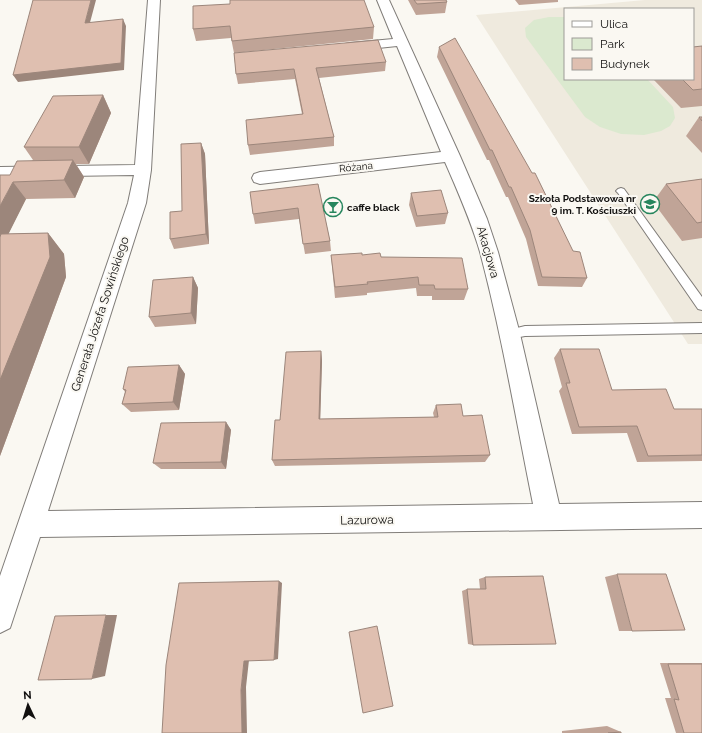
<svg xmlns="http://www.w3.org/2000/svg" width="702" height="733" viewBox="0 0 702 733" font-family="Raleway,sans-serif">
<rect width="100%" height="100%" fill="#faf8f2"/>
<path fill="#efeade" fill-rule="evenodd" d="M645,0h57v344h-14l-212,-329zM565,9h128v70h-128z"/>
<path fill="#dbe9cf" d="M549,17h16v62h82l26,28 2,11 -5,8 -9,5 -17,4 -23,-1 -21,-7 -15,-10 -59,-80 -1,-9 9,-8z"/>
<g fill="none" stroke-linecap="round" stroke-linejoin="round">
<g stroke="#807d79" stroke-width="2">
<path id="lane" d="M621,188l3,1 78,108v13l-4,-1 -80,-116 -2,-2 2,-2z
M702,323v10l-177,3 -16,3 -4,-2 -2,-3 2,-3 20,-5z"/>
</g>
<g stroke="#807d79" stroke-width="2">
<path id="street" d="M148,0h12l-9,170 -5,33 -98,308 485,-7c-17,-84 -31,-169 -53,-252 -9,-31 -22,-60 -35,-90l-185,22 -6,-2 -2,-4 2,-4 6,-2 181,-20 -44,-106 -47,5 -5,-1 -2,-3 2,-3 5,-1 43,-4 -16,-39h12l71,156 27,63 11,33 22,82 39,170 143,-2v26l-662,9 -30,91 -10,5v-57l128,-373 6,-28 -134,2v-10l135,-2z"/>
</g>
<use href="#lane" fill="#fff" fill-rule="evenodd"/>
<use href="#street" fill="#fff" fill-rule="evenodd"/>
</g>
<path fill="#c0a497" d="M408,0h38l1,2 -2,11 -29,2z
M515,0h43v2l-39,3z
M193,6l181,21 -1,12 -139,14 -3,-15 -35,3 -3,-12z
M702,46v60l-21,2 -28,-29h40z
M439,47l134,204 14,27 -5,9 -44,-1 -12,-47 -18,-42h-2l-17,-37h-2l-50,-103z
M234,53l152,9 -1,9 -66,7 15,59v9l-84,9 -2,-10 54,-31 -7,-35 -57,5 -2,-10z
M103,95l8,18 -22,51h-13l8,13 -9,21 -49,1 -18,35 40,-1 16,21 2,23 -66,179 10,-281 23,-15 -9,-13z
M699,117h3v36l-16,-17z
M201,143l4,11 4,90 -35,5 -4,-10 12,-28z
M702,179v59l-20,3 -29,-39 13,-18z
M318,184l12,57 1,10 -26,3 -6,-35 -44,5 -2,-10z
M411,193l37,20 -3,11 -29,3 -7,-22z
M331,255l50,2 87,32 -4,11h-32v-4h-15l-1,-8 -49,5v2l-32,3 -3,-32z
M193,277l5,11 -2,36 -41,3 -6,-10z
M560,349l52,41 62,19h28v52l-65,1 -10,-29 -55,1 -13,-43 3,-4 -8,-29z
M321,351l1,10 -2,58 114,-2 -1,-4 3,-8 27,11 27,39 -5,7 -210,4 -3,-6 8,-40z
M179,365l6,9 -6,36 -48,2 -9,-8 3,-12 -2,-3z
M226,422l5,8 -5,39h-65l-8,-6z
M617,574l15,57h-13l-14,-54z
M543,576l-70,69 -5,-1 -6,-53 5,-2h13l-1,-10 6,-2z
M660,663h42v70h-26l-11,-35h6z
M607,726l14,6v1h-59v-2z"/>
<path fill="#9c867b" d="M91,0h5l-8,30 -3,-7z
M123,19l3,7 -2,44 -106,12 -5,-7z
M103,95l8,18 -22,51 -10,-17z
M201,143l4,11 4,90 -3,-10z
M73,160l11,17 -9,21 -11,-18z
M13,182l13,17 -22,44 -4,-5v-32z
M48,233l16,21 2,23 -66,179v-76z
M193,277l5,11 -2,36 -5,-11z
M321,351l1,10 -2,66 -1,-8z
M179,365l6,9 -6,36 -6,-8z
M226,422l5,8 -5,39 -5,-7z
M279,581l3,2 -4,76 -4,1z
M106,615h11l-12,61 -13,3z
M249,660l-3,27 1,46h-5l-1,-43 3,-29z"/>
<path fill="#dfbfb0" stroke="#9c867b" d="M33,0h58l-6,23 38,-4 -2,44 -108,12z
M230,0h134l10,27 -142,14 -2,-15 -37,3v-23l37,-2z
M414,0h32l1,2 -30,2z
M455,38l77,135h3l38,78 7,1 7,26 -45,-1 -12,-47 -19,-43h-2l-17,-37h-2l-51,-103z
M378,40l8,22 -70,6 18,69 -86,8 -2,-25 57,-6 -9,-45 -58,5 -2,-21z
M702,46v43l-9,1 -11,-11h11v-32z
M103,95l-24,52h-55l29,-51z
M699,117h3v4z
M201,143l5,91 -36,5v-27l12,-1 -1,-67z
M73,160l-9,20 -51,2 -13,24v-31h10l7,-14z
M702,179v43l-5,1 -31,-39z
M318,184l12,57 -27,3 -5,-36 -45,6 -3,-22z
M441,190l7,23 -31,3 -6,-23z
M48,233l2,24 -50,123v-143l1,-3z
M362,253v2l18,-2 1,4 81,1 6,31h-33l-1,-4h-15l-1,-8 -51,5 1,2 -33,3 -4,-32z
M193,277l-2,36 -42,4 4,-37z
M560,349h39l13,41 54,-1 8,20h28v46l-54,1 -11,-30 -58,1 -13,-44h4z
M321,351l-2,68 119,-2 -2,-12 25,-1 2,12 19,-1 8,40 -218,5 3,-40h5l6,-68z
M179,365l-6,37 -51,2 4,-14 -3,-1 5,-22z
M226,422l-5,40 -68,1 8,-40z
M617,574h49l19,56 -53,1z
M543,576l13,68 -83,1 -6,-56h19l-1,-12z
M279,581l-5,79 -30,1 -3,29 1,43h-80l4,-68 13,-82z
M106,615l-14,64 -54,1 17,-64z
M377,626l16,80 -30,7 -14,-81z
M668,664h34v69h-18l-10,-34 5,1z
M621,732v1h-13z"/>
<defs>
<g id="school-ring" transform="scale(1)"><circle r="9.5" fill="#faf8f2" stroke="#26855d" stroke-width="1.5"/><path d="M0-5L7-2L0 1L-7-2ZM-4 1L0 2.5L4 1V4Q0 6-4 4Z" fill="#26855d"/></g>
<g id="bar-ring" transform="scale(1)"><circle r="9.5" fill="#faf8f2" stroke="#26855d" stroke-width="1.5"/><path d="M-6-5H6L.8 .8V4.5H3.5V6h-7V4.5H-.8V.8Z" fill="#26855d"/></g>
</defs>
<g fill-rule="evenodd">
<use href="#school-ring" x="650" y="204"/>
<use href="#bar-ring" x="333" y="207"/>
</g>
<g text-anchor="middle" dominant-baseline="central" stroke-width="4" stroke-linejoin="round" paint-order="stroke">
<g font-size="10" fill="#11100f" stroke="#faf8f2">
<text transform="translate(356 167) rotate(-6)">Różana</text>
</g>
<g font-size="10" font-weight="bold" fill="#11100f" stroke="#faf8f2" text-anchor="end">
<text x="636" y="198">Szkoła Podstawowa nr<tspan x="636" dy="12">9 im. T. Kościuszki</tspan></text>
<text x="347" y="207" text-anchor="start">caffe black</text>
</g>
<g font-size="12" fill="#11100f" stroke="#faf8f2">
<text transform="translate(488 252) rotate(74)">Akacjowa</text>
<text transform="translate(100 314) rotate(-72)">Generała Józefa Sowińskiego</text>
<text transform="translate(367 520) rotate(-1)">Lazurowa</text>
</g>
</g>
<rect x="564" y="8" width="130" height="72" fill="#faf8f2" stroke="#9d9b97"/>
<rect x="572" y="21" width="20" height="6" fill="#ffffff" stroke="#9d9b97"/>
<text x="600" y="28" font-size="12" fill="#11100f">Ulica</text>
<rect x="572" y="38" width="20" height="12" fill="#dbe9cf" stroke="#9d9b97"/>
<text x="600" y="48" font-size="12" fill="#11100f">Park</text>
<rect x="572" y="58" width="20" height="12" fill="#dfbfb0" stroke="#9d9b97"/>
<text x="600" y="68" font-size="12" fill="#11100f">Budynek</text>
<g transform="translate(28 705) rotate(356)" stroke="#faf8f2" stroke-width="3" paint-order="stroke">
<path d="M0-3L7 15L0 10L-7 15Z" fill="#11100f"/>
<text y="-6" font-size="11" font-weight="bold" text-anchor="middle" fill="#11100f">N</text>
</g>
</svg>
